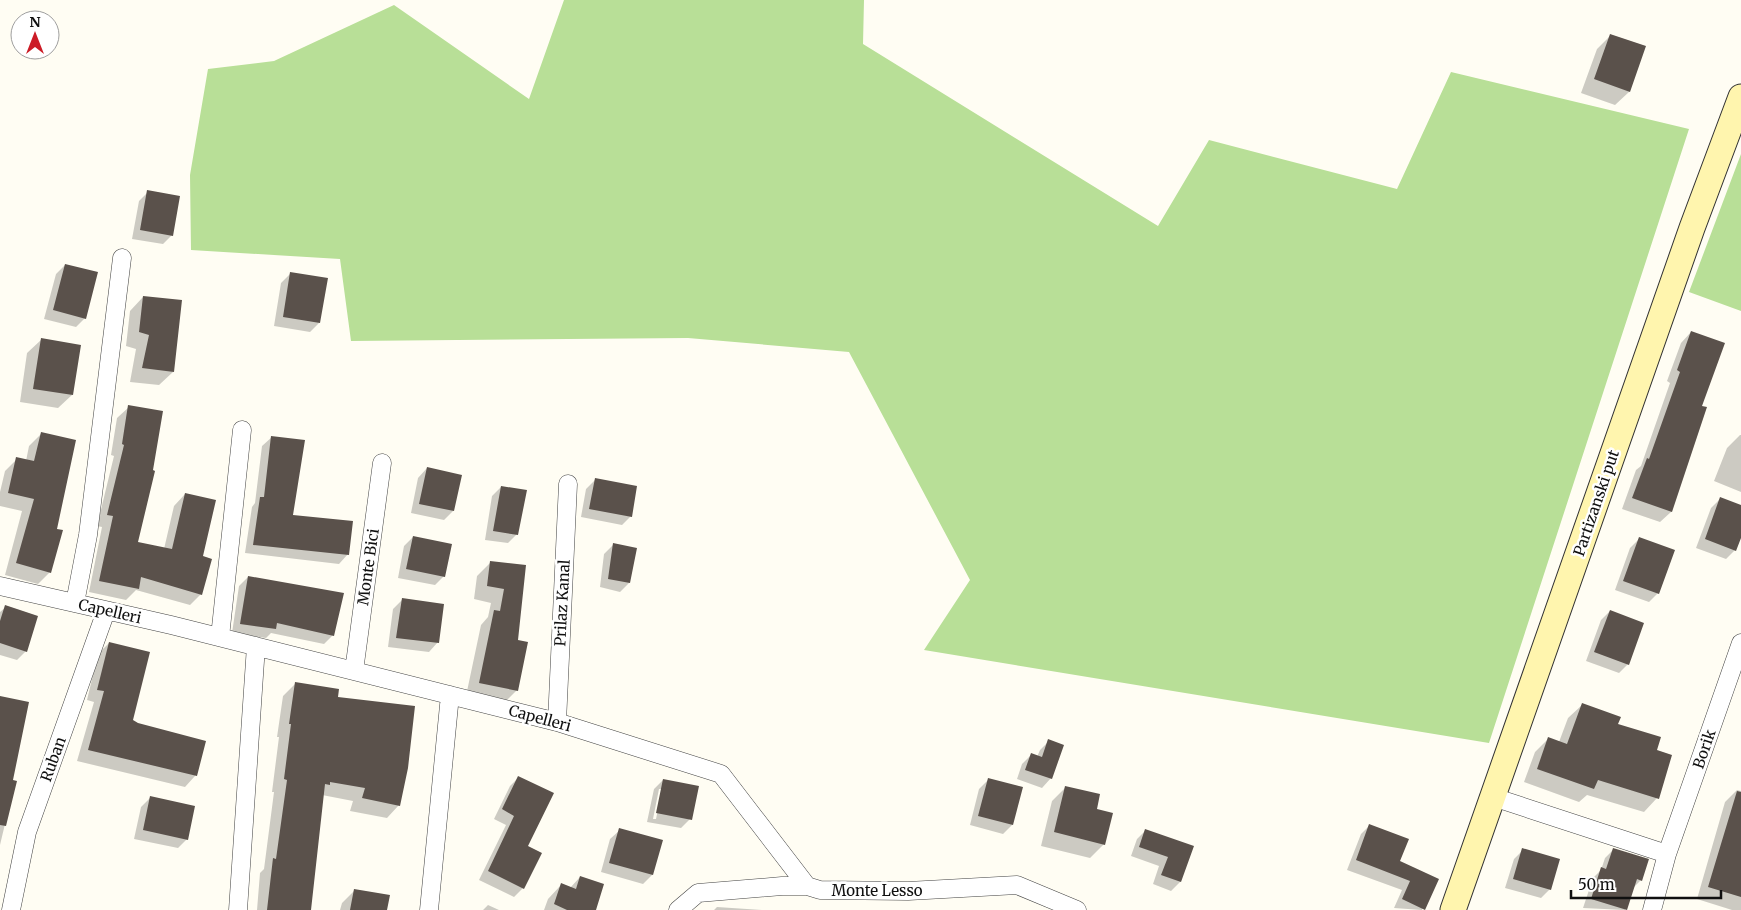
<svg xmlns="http://www.w3.org/2000/svg" width="1741" height="910" viewBox="0 0 1741 910" font-family="Merriweather,serif">
<rect width="100%" height="100%" fill="#fffdf3"/>
<path fill="#b8df97" d="M564,0h300l-1,44 295,182 51,-86 188,49 54,-117 238,57 -200,614 -565,-93 46,-70 -121,-228 -161,-14 -337,3 -11,-82 -149,-9 -1,-75 18,-106 66,-8 120,-56 135,94z
M1741,154v157l-52,-19z"/>
<path fill="#0003" fill-rule="evenodd" d="M1611,35l18,57 -14,13 -34,-12 16,-44z
M148,192l24,43 -9,9 -31,-5 7,-38z
M65,265l20,53 -9,9 -32,-8 12,-45z
M290,274l29,49 -9,9 -36,-6 7,-43z
M143,297l30,75 -14,13 -29,-3 6,-33 -10,-3 4,-35z
M1691,332l9,74 -29,106 -11,10 -38,-13 14,-39 5,-4 29,-83 -3,-2 14,-38z
M41,340l31,55 -14,13 -38,-6 7,-49z
M129,407l7,136 28,6 10,-43 11,-12 17,63 -1,37 -11,11 -54,-15 -10,10 -37,-8 13,-65 -5,-1 17,-70 -3,-1 6,-37z
M41,434l14,96 -5,42 -12,12 -33,-9 17,-64 -22,-5v-14l5,-21 12,-12 9,2 3,-15z
M1740,435h1v57l-27,-11 13,-33z
M272,437l20,79 56,38 -9,10 -94,-11 7,-46 3,-4 7,-57z
M427,468l26,43 -9,9 -33,-7 7,-35z
M595,480l36,36 -9,9 -41,-8 5,-28z
M501,487l16,47 -9,9 -23,-3 7,-44z
M1720,499l21,7v28l-6,16 -9,9 -30,-11 15,-40z
M413,537l31,39 -9,9 -37,-7 6,-32z
M1639,539l19,54 -9,9 -34,-12 15,-42z
M614,544l15,39 -9,9 -20,-5 4,-33z
M490,563l35,3 -8,75v49l-14,14 -37,-8 15,-71 7,-8 3,-14 -17,-4 3,-23z
M248,577l85,58 -9,9 -53,-11 -5,5 -34,-5 7,-47z
M402,600l36,42 -9,10 -41,-5 5,-38z
M6,607l20,44 -9,9 -17,-5v-43z
M1610,611l18,53 -9,9 -33,-12 15,-41z
M109,643l23,78 5,4 67,17 -9,34 -10,11 -108,-26 17,-59 -7,-2 11,-46z
M296,683l40,15 63,107 -12,13 -37,-7 3,-10 -31,-6 -12,115h-53l3,-37 4,-4 10,-77h-2l7,-55h-2l6,-41z
M0,697l11,84 4,1 -15,63z
M1582,705l74,46 1,47 -13,14 -57,-17 -8,7 -55,-20 11,-30 14,-14 10,4 9,-24z
M1049,741l2,37 -9,10 -25,-9 5,-15 9,-9 6,2 3,-7z
M519,777l7,69 -3,42 -9,9 -35,-17 27,-55 -12,-6 16,-33z
M663,780l27,39 -9,9 -34,-6 7,-33zM659,789h3l-6,30h-3z
M988,780l24,45 -9,9 -33,-9 9,-36z
M1066,787l29,23 9,34 -14,14 -49,-12 11,-45z
M1737,790l4,1v119h-9l-35,-11 28,-97z
M150,798l37,41 -9,9 -44,-9 7,-32z
M1370,825l29,37 33,16 -10,32 -28,-2 8,-18 -55,-20 14,-36z
M620,830l41,11 -9,34 -9,9 -42,-12 9,-33z
M1146,830l46,17 -12,35 -9,9 -18,-7 6,-18 -28,-10 6,-17z
M1614,849l27,31 -9,9 -7,21 -42,-2 10,-30 8,-8 4,-12z
M1523,850l27,39 -9,9 -36,-10 9,-29z
M580,877l14,33h-50l4,-11 13,-14 9,3z
M355,890l31,20h-46l2,-7z
M488,905l11,5h-16z
M717,907l45,3h-48z"/>
<path fill="#5a514b" d="M1610,34l36,12 -16,46 -36,-13z
M147,190l33,6 -7,40 -33,-6z
M65,264l33,8 -12,47 -33,-9z
M290,272l38,6 -8,45 -37,-6z
M143,296l39,4 -8,72 -32,-4 7,-33 -10,-3z
M1691,331l34,12 -23,63 5,1 -35,105 -40,-14 15,-40 2,1 31,-87 -3,-2z
M41,338l40,7 -8,50 -40,-6z
M128,405l35,6 -10,59 2,1 -17,71 34,7 13,-56 31,7 -13,56 9,3 -10,36 -61,-18 -2,12 -40,-8 14,-65 -6,-1 17,-70 -2,-1z
M41,432l35,8 -19,89 6,1 -12,43 -35,-10 18,-64 -26,-6 8,-36 18,4z
M271,436l34,4 -12,75 60,6 -4,34 -96,-10 7,-48h4z
M427,467l35,8 -8,36 -35,-7z
M595,478l42,8 -5,31 -43,-8z
M501,486l26,4 -9,45 -25,-4z
M1720,497l21,8v33l-5,13 -31,-12z
M413,536l39,8 -7,33 -39,-8z
M1639,537l36,13 -16,44 -36,-13z
M613,543l24,5 -7,35 -22,-4z
M490,561l36,4 -8,75 10,2 -10,49 -39,-8 15,-73 6,1 4,-22 -17,-3z
M248,576l96,17 -10,43 -57,-13 -1,6 -36,-5z
M402,598l42,6 -5,39 -43,-5z
M5,605l33,11 -11,36 -27,-9v-22z
M1610,610l34,13 -15,42 -35,-13z
M109,642l41,10 -17,68 5,3 68,18 -9,35 -109,-26 16,-59 -7,-1z
M295,682l44,7 -1,8 77,9 -7,62 -8,38 -38,-8 3,-10 -35,-6v3l-5,-1 -14,126h-44l6,-52 3,1 11,-79 -3,-1 7,-55h-2z
M0,696l29,6 -16,78 4,1 -11,45 -6,-1z
M1582,703l39,14 -3,7 43,13 -4,13 15,5 -13,44 -61,-19 -4,9 -57,-20 11,-32 19,7z
M1048,739l16,6 -12,34 -27,-9 6,-17 11,4z
M518,776l36,17 -26,53 14,7 -18,36 -36,-18 26,-55 -12,-7z
M988,778l35,9 -10,38 -35,-9z
M663,779l36,7 -7,34 -36,-7z
M1065,786l35,8 -3,15 16,4 -8,32 -51,-13z
M1737,791l4,1v105l-33,-10z
M150,796l45,10 -7,34 -45,-10z
M1369,824l40,15 -9,22 39,18 -14,31 -23,-11 8,-18 -54,-21z
M619,828l44,12 -10,35 -44,-12z
M1145,829l49,17 -13,36 -20,-7 7,-18 -29,-10z
M1522,848l38,11 -9,31 -38,-11z
M1613,848l36,11 -7,22 -5,-2 -10,31 -36,-11 10,-32 5,2z
M580,876l24,8 -8,26h-29l-13,-6 7,-21 15,6z
M354,889l36,6 -3,15h-37z"/>
<g fill="none" stroke-linecap="round" stroke-linejoin="round">
<g stroke="#434343" stroke-width="19">
<path id="street" d="M0,586l171,39 386,97 164,52 86,112
M75,603l13,-68 34,-277
M220,637l22,-207
M354,671l28,-208
M557,722l11,-238
M1493,797l174,57 -15,56
M1667,854l74,-211
M11,910l16,-78 79,-221
M238,910l18,-264
M429,910l21,-215
M678,910l20,-17 84,-7h25l13,4 88,1 109,-6 60,25"/>
</g>
<g stroke="#323232" stroke-width="27">
<path id="secondary" d="M1453,910l239,-682 49,-131"/>
</g>
<use href="#street" stroke="#fff" stroke-width="18"/>
<use href="#secondary" stroke="#fff5ae" stroke-width="25"/>
</g>
<g text-anchor="middle" dominant-baseline="central" stroke-width="5" stroke-linejoin="round" paint-order="stroke">
<g font-size="15" fill="#101010" stroke="#fff">
<text transform="translate(1596 503) rotate(-71)">Partizanski put</text>
<text transform="translate(368 567) rotate(-82)">Monte Bici</text>
<text transform="translate(562 603) rotate(-87)">Prilaz Kanal</text>
<text transform="translate(110 611) rotate(13)">Capelleri</text>
<text transform="translate(540 718) rotate(15)">Capelleri</text>
<text transform="translate(1704 749) rotate(-71)">Borik</text>
<text transform="translate(53 759) rotate(-70)">Ruban</text>
<text x="877" y="890">Monte Lesso</text>
</g>
</g>
<g transform="translate(35 35)"><circle r="24" fill="#ffffff" stroke="#9f9f9f"/>
<path d="M0-4L9 19L0 12L-9 19Z" fill="#cc1c26"/>
<text y="-8" font-size="14" font-weight="bold" text-anchor="middle" fill="#101010">N</text>
</g>
<path d="M1571 890v8h150v-8" fill="none" stroke="#101010" stroke-width="2.5"/>
<text x="1578" y="890" font-size="15" fill="#101010" stroke="#ffffff" stroke-width="4" paint-order="stroke">50 m</text>
</svg>
